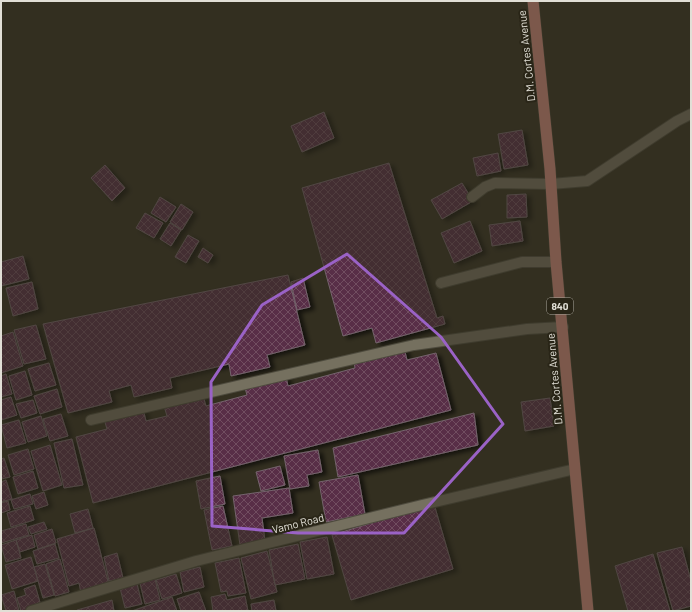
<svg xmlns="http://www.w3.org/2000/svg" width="692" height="612" viewBox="0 0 692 612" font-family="Barlow,sans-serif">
<defs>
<pattern id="building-cross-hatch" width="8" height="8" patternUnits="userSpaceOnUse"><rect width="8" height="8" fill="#592f47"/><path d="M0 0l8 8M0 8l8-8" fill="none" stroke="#714d61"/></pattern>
<filter id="shadow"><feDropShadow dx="4.5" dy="2.5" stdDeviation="2" flood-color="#0009"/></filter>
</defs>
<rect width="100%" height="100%" fill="#332f20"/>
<path fill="url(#building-cross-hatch)" stroke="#74636c" filter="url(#shadow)" d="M324,112l10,26 -32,14 -11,-26z
M522,130l6,35 -24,4 -6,-35z
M498,153l3,18 -24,5 -4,-18z
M389,163l48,155 6,-2 2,8 -69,19 -4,-15 -29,8 -41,-148z
M105,165l20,23 -13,13 -21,-23z
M462,183l11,18 -31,18 -11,-19z
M526,194l1,23 -20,1v-23z
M160,197l16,10 -10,15 -15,-9z
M181,204l12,8 -11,18 -12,-8z
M145,213l18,10 -9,15 -18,-10z
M470,221l12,30 -28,12 -13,-30z
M520,221l3,20 -31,5 -3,-21z
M170,223l11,7 -10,16 -11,-7z
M188,235l11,6 -13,22 -11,-6z
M203,248l10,7 -5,8 -10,-6z
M23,256l6,23 -28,7v-24z
M288,275l17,70 -38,10 3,12 -39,9 -2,-12 -59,14 2,10 -38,9 -3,-12 -22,6 3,11 -44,11 -25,-89z
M303,278l7,29 -13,3 -6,-28z
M32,282l6,27 -25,7 -7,-28z
M36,325l10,34 -22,5 -10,-34z
M13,332l10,34 -22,7v-37z
M404,348l3,12 29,-7 15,57 -358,93 -17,-66 31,-8 -3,-10 39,-10 3,12 21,-5 -3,-10 39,-10 3,10 41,-11 -2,-7 41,-11 2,9 67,-18 -1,-7z
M49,363l7,22 -21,6 -7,-22z
M25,371l7,24 -16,5 -7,-24z
M6,374l6,20 -11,3v-21z
M57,389l5,18 -22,7 -6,-18z
M11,397l6,18 -16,5v-20z
M550,398l4,28 -29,5 -4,-29z
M33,400l4,13 -16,5 -5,-14z
M474,413l4,32 -140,32 -5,-29z
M61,414l7,22 -18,5 -7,-22z
M41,416l6,20 -19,6 -6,-20z
M19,420l7,23 -19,5 -6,-23z
M72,439l11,46 -19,3 -10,-45z
M50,445l12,40 -19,6 -12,-40z
M28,449l6,20 -20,6 -6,-20z
M318,450l4,22 -15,3 2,11 -19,3 -6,-33z
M4,458l6,19 -9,2v-20z
M280,466l5,19 -24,6 -5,-19z
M33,471l5,17 -20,6 -5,-17z
M358,475l7,39 -39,8 -7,-40z
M220,476l5,28 -24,5 -5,-28z
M6,480l6,19 -11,3v-20z
M289,488l4,25 -31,5 3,23 -25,4 -7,-49z
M44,492l4,13 -12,4 -4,-13z
M30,494l3,10 -19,5 -3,-9z
M8,501l2,9 -9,3v-10z
M434,504l19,65 -102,31 -19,-65z
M30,506l4,14 -23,7 -4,-14z
M223,506l9,40 -20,4 -8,-40z
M88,509l5,19 -18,5 -5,-19z
M44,522l3,7 -16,5 -3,-7z
M26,524l3,11 -28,8v-12z
M94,528l15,57 -28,8 -2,-10 -10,3 -12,-47z
M52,529l4,14 -18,6 -4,-14z
M32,535l3,12 -15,5 -4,-12z
M327,537l7,37 -27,5 -7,-37z
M16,540l5,18 -15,4 -5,-17z
M55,544l4,14 -22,6 -4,-13z
M298,544l7,35 -30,6 -6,-35z
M682,547l9,34v25l-18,5 -16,-58z
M267,551l10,41 -26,7 -10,-41z
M117,553l6,25 -14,3 -5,-24z
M653,554l17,57h-42l-13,-45z
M31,557l7,24 -26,8 -7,-24z
M239,558l7,35 -18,3 -1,-5 -6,1 -6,-29z
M60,559l9,33 -14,4 -9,-32z
M45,564l9,31 -11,3 -9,-31z
M200,567l4,20 -20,5 -4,-20z
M176,574l6,19 -20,6 -6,-19z
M155,579l5,21 -15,4 -5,-21z
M137,584l5,20 -17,4 -5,-20z
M35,585l6,21 -16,5h-4l-4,-13 9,-3 -2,-6z
M14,591l5,20h-13l-5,-16z
M199,592l7,19h-25l-4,-12z
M225,594l2,6 18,-4 3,15h-35l-2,-14z
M172,597l5,14h-45z
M112,600l2,11h-36l-1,-1z
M274,600l2,11h-24l-1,-7z"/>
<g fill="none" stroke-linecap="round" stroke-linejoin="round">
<g stroke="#4e4b3e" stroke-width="12">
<path id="service" d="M472,197l13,-10 10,-4 56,1
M441,283l81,-21h34
M91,420l323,-75 113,-16 36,-2"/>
</g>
<g stroke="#4e4b3e" stroke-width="12">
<path id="minor" d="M551,184l36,-3 90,-60 14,-7
M31,611l165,-50 226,-56 153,-36"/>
</g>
<g stroke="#4e4b3e" stroke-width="12">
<path id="trunk" d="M533,1l17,168 6,93 32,349"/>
</g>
<use href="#service" stroke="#75705f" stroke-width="10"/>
<use href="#minor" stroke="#75705f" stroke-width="10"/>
<use href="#trunk" stroke="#d68b7e" stroke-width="11"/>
</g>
<path d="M0 0H692V612H0ZM347,254l94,83 62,87 -99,109h-106l-86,-7 -1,-144 51,-77z" fill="#332f20" fill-opacity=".55" fill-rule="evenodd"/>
<path fill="none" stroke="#9a62c6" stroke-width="3" stroke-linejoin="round" d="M347,254l94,83 62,87 -99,109h-106l-86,-7 -1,-144 51,-77z"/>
<g text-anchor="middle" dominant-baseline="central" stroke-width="4" stroke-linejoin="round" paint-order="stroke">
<rect fill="#292517" stroke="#aaa79d" stroke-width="1" x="547" y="298" width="26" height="16" rx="3"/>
<g font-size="10" font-weight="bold" fill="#e1dfd6">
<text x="560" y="306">840</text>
</g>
<g font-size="11" fill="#e1dfd6" stroke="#292517">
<text transform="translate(526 56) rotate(-96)">D.M. Cortes Avenue</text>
<text transform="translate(554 379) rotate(-95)">D.M. Cortes Avenue</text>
<text transform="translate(298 523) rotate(-14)">Vamo Road</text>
</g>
</g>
<rect width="692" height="612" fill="none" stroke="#e1dfd6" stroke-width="4"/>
</svg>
